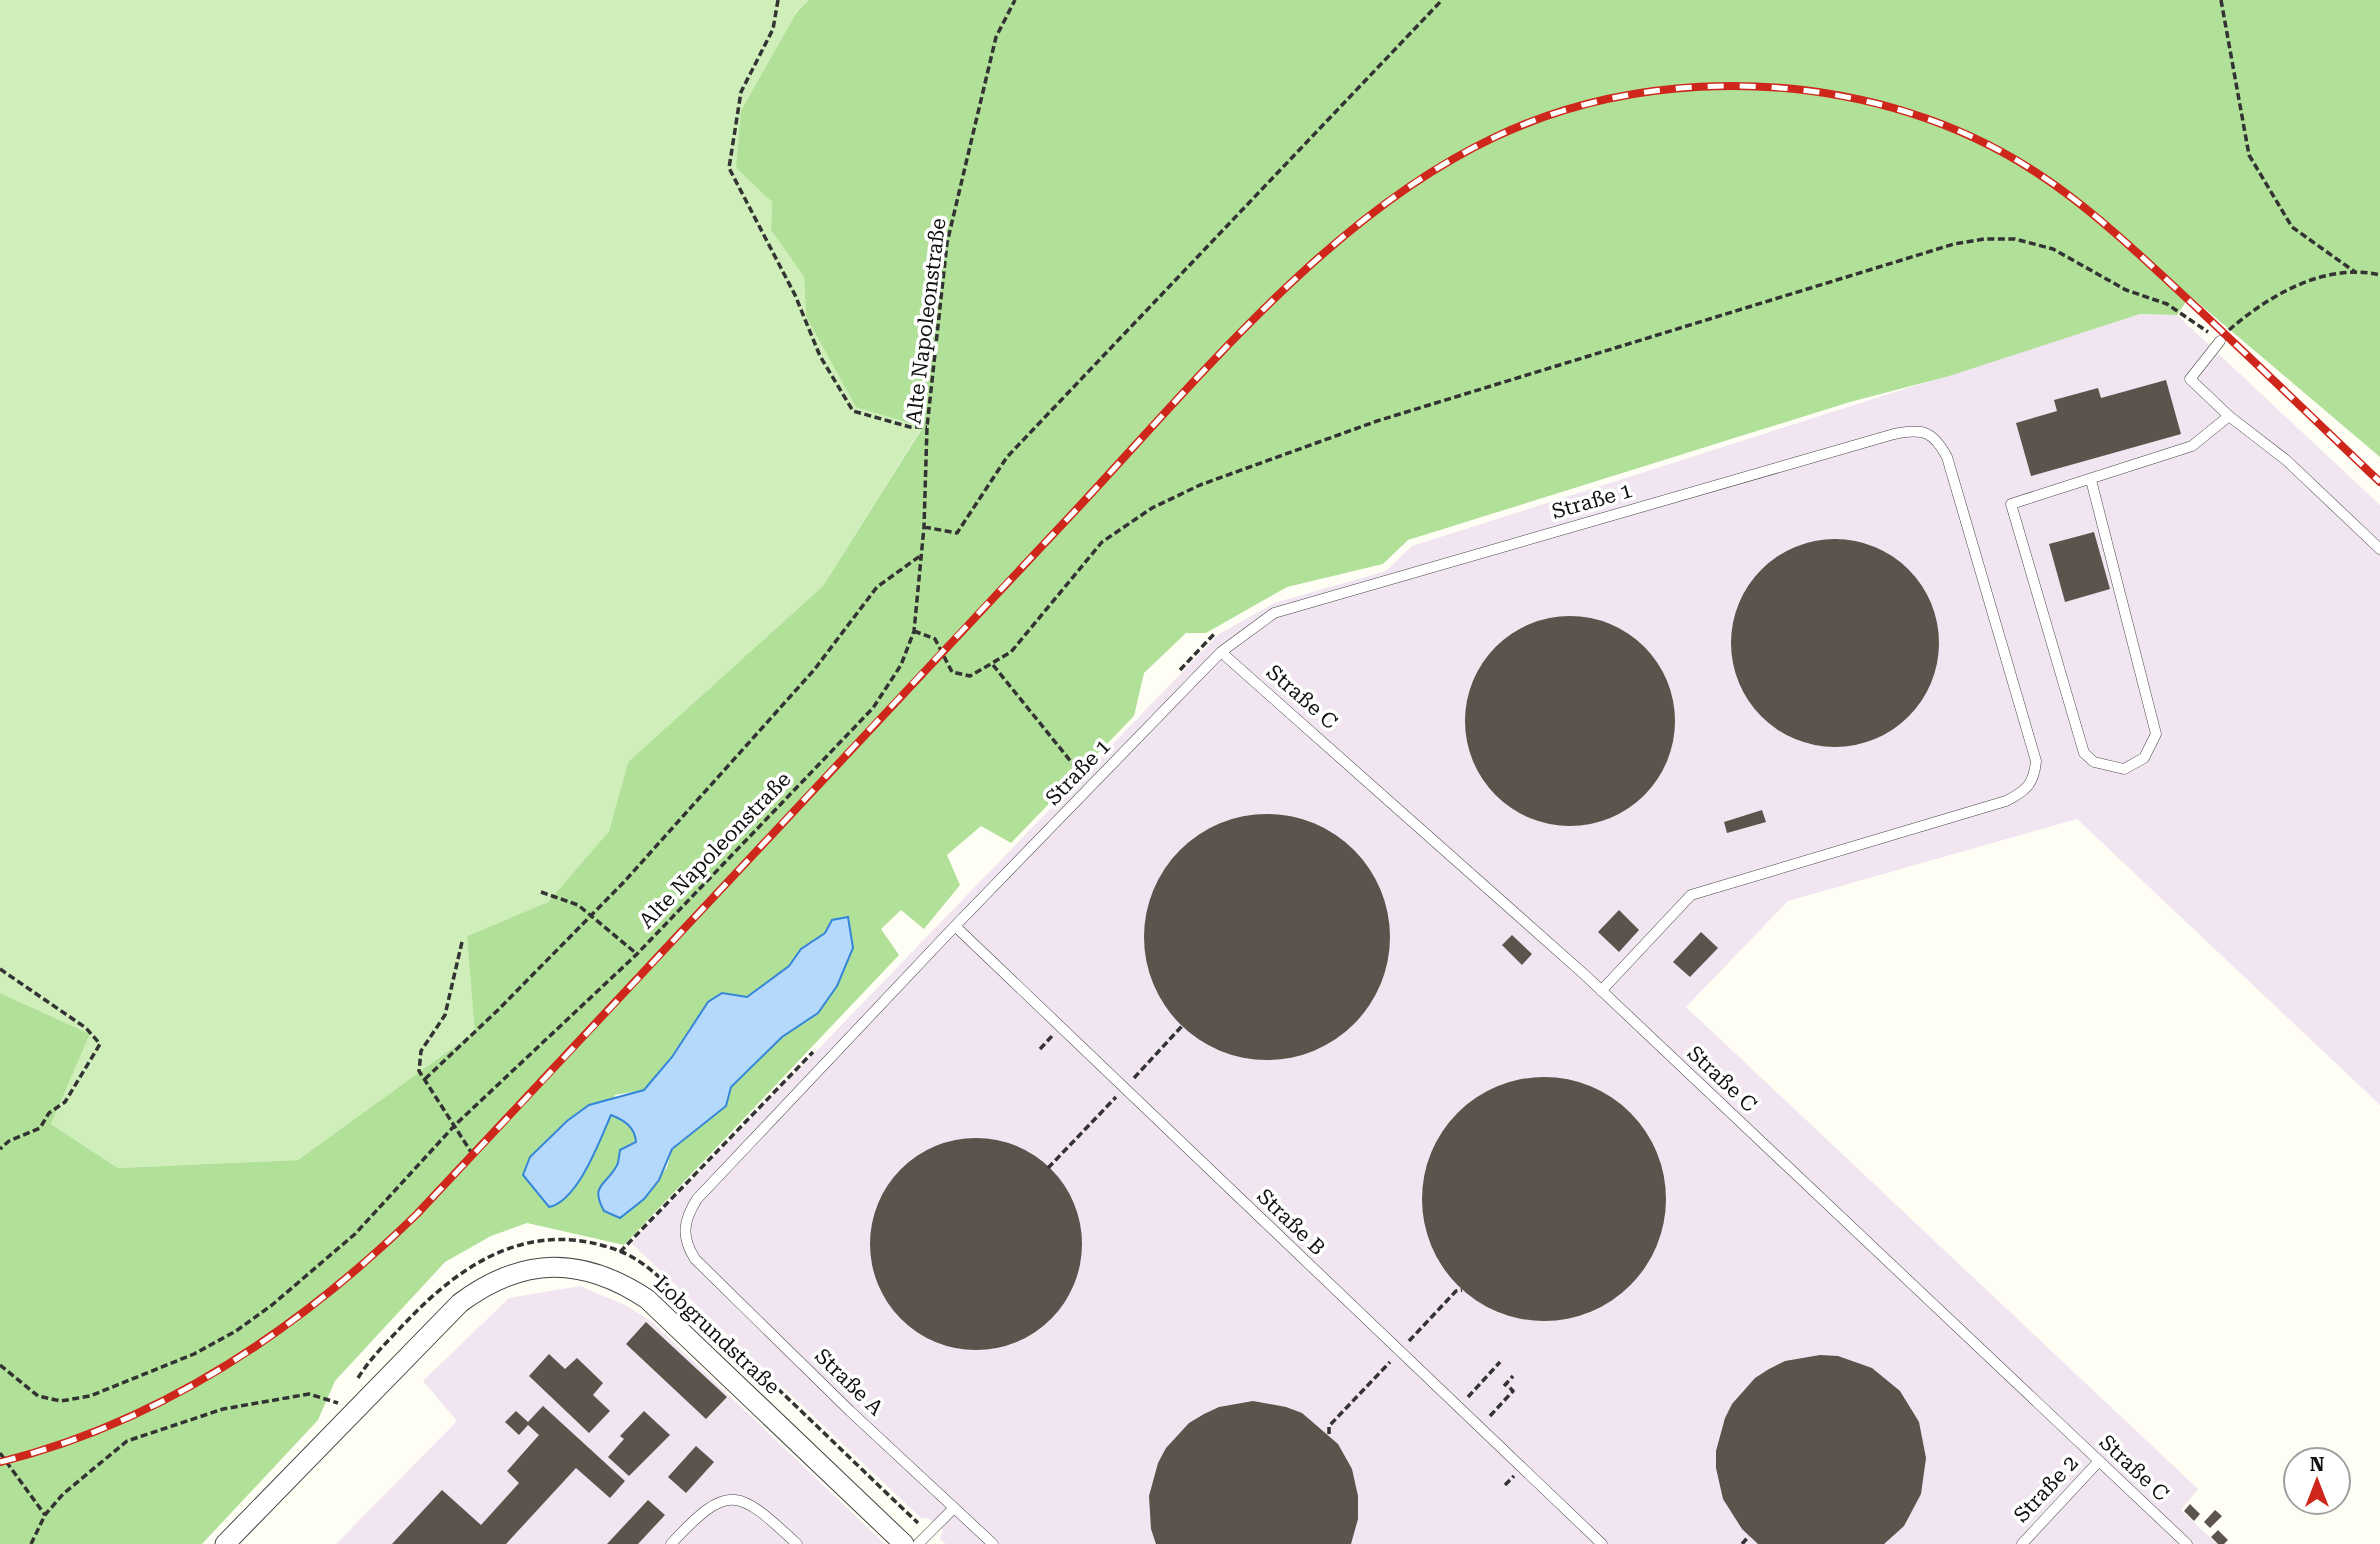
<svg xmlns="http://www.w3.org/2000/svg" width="2380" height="1544" viewBox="0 0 2380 1544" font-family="'Roboto Serif',serif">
<rect width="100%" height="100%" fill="#fffef5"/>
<path fill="#f0e5f0" d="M2140,314l37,1 203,190v600l-303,-286 -289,82 -102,106 512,482 -17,21 36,34h-1271l-6,-5 3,-9 -15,-12h-7l-290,-275 588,-609 55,-31 112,-32 26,-25z
M580,1286l45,19 26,16 234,223h-549l121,-123 -34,-40 86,-83z"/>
<path fill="#cfeeba" d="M0,0h809l-12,10 -61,158 36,34 -1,28 33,47 2,39 117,110 -100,160 -195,176 -19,69 -61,71 -81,34 9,96 -178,128 -180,8 -67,-44 39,-90 -90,-41z"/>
<path fill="#b1e098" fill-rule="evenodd" d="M809,0h1571v457l-190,-161 -13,19 -37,-1 -191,62 -99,26 -442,138 -25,24 -96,23 -81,46h-20l-42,40 -10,43 -123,127 -30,-17 -34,29 13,30 -36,44 -23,-19 -20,19 18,26 -275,290 -97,-22 -36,13 -46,26 -110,119 -17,39 -116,124h-202v-551l90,41 -39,90 67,44 180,-8 177,-128 -8,-96 81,-34 61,-71 19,-69 195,-176 100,-159 -67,-20 -50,-91 -2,-39 -33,-47 1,-28 -36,-34 5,-57 57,-101zM832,920l21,28 -16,38 -19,27 -36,24 -51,50 -5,19 -54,44 -5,17 -23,32 -27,-32 4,-17 15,-8c-2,-15 -12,-22 -26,-28l-19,42 24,-61 29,-5 78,-97 25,4 42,-31 12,-17 24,-16z"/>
<path fill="#b5d9fb" stroke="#3586d9" stroke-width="2" d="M848,917l5,31 -16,38 -19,27 -36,24 -51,50 -5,19 -54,43 -13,31 -15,19 -24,19 -16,-7c-14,-26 1,-25 12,-44 3,-4 3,-12 4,-17l16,-8c-1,-15 -12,-22 -25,-27 -11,25 -33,86 -62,92l-26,-32 7,-18 37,-36 22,-16 55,-15 28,-33 36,-55 14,-9 25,4 42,-31 12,-17 24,-16 7,-13z"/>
<path fill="#5b534c" d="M2166,380l15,54 -150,42 -15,-53 41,-12 -3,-11 44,-12 3,10z
M2094,532l16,57 -45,13 -16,-58z
M1731 643a104 104 0 1 1 208 0a104 104 0 1 1-208 0Z
M1465 721a105 105 0 1 1 210 0a105 105 0 1 1-210 0Z
M1762,810l4,12 -39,11 -3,-11z
M1144 937a123 123 0 1 1 246 0a123 123 0 1 1-246 0Z
M1619,910l20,20 -20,22 -21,-20z
M1701,932l17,16 -28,29 -17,-15z
M1512,935l20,19 -10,11 -20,-20z
M1422 1199a122 122 0 1 1 244 0a122 122 0 1 1-244 0Z
M870 1244a106 106 0 1 1 212 0a106 106 0 1 1-212 0Z
M1279,1212l14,13 -6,6 -14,-13z
M646,1322l81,75 -21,22 -80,-75z
M549,1354l16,15 12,-11 26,25 -10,12 17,16 -21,22 -60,-57z
M1820,1355l18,1 34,12 28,23 19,31 7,36 -5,36 -17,32 -20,18h-126l-16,-15 -19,-30 -7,-31v-17l9,-33 7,-14 23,-26 14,-9 16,-8z
M1253,1401l33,6 16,6 36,31 14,25 6,27v23l-7,25h-195l-5,-15 -2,-33 9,-33 8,-15 23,-25 15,-9 15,-7z
M543,1406l82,75 -15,17 -34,-30 -70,76h-114l50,-54 39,35 38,-42 -12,-12 32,-36 -11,-10 -9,10 -14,-13 11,-11 12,11z
M644,1411l26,24 -41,41 -21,-19 16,-18 -4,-3z
M696,1446l18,16 -28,31 -18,-16z
M648,1500l17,15 -27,29h-31z
M2190,1504l10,10 -6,7 -10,-10z
M2215,1510l7,6 -12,12 -6,-6z
M2218,1530l10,10 -4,4h-6l-7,-7z"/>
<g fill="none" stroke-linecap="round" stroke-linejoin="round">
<g stroke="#444" stroke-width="11">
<path id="service" d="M2220,341l-30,38 39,37 57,44 94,89
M2091,480l65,254 -12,24 -20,11 -30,-7 -10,-9 -73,-249 181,-58 37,-30
M1221,652l364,323 602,569
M955,926l647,618
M671,1544c58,-63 67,-55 126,0
M918,1544l36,-36
M993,1544l-143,-133 -155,-152c-14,-22 -12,-38 2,-60l258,-273 266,-274 53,-39 620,-179c29,-6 39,-3 53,23l89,304c-2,23 -10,30 -30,40l-315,94 -90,96
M2022,1544l77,-83"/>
</g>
<g stroke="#444" stroke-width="21">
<path id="minor" d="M225,1544l235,-241c63,-47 122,-47 187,-4l257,245"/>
</g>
<path stroke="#333" stroke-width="3.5" stroke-dasharray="7 3.5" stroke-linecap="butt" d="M778,0l-5,29 -32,63 -12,76 66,127 25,61 33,55 57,16h17
M2221,0l28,155 43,72 63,45
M2229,330c39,-34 96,-68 151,-55
M924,527l33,6 50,-76 435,-457
M914,631l21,8 17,33 18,4 41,-24 91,-110 50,-34 48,-23 177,-64 577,-177 30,-5h31l38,10 73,41 41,14 41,28
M993,665l88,109
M1180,670l36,-38
M541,892l37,13 59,49
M462,942l-17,73 -24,36 -2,20 54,84
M0,969l86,59 14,16 -35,58 -16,11 -9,15 -31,13 -9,8
M1040,1049l12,-13
M1134,1078l48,-52
M425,1079l73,-69 126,-128 190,-212 63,-83 43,-31
M1048,1168l68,-71
M620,1252l193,-200
M1409,1341l47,-50 6,-1
M0,1365l38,31 23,5 29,-5 104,-42 42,-23 36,-26 83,-71 100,-109 182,-171 236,-246 28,-43 13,-34 10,-104 3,-100 20,-184 49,-206 19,-37
M358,1378c13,-21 31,-38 48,-56 59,-62 128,-105 216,-70 29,12 54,42 77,64 75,67 146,138 219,207
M1504,1386l9,-10
M1468,1397l32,-35
M1490,1416l23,-25 -7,-7
M1329,1434v-8l61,-64
M0,1453l45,62
M1505,1485l9,-9
M31,1544l14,-29 18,-21 64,-53 96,-32 86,-15 29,9
M1742,1544l7,-8"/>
<use href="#service" stroke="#fff" stroke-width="10"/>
<use href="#minor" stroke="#fff" stroke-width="19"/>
<g stroke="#ce261b" stroke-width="8">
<path id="rail" d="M0,1462c162,-40 299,-133 417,-248 215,-227 426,-458 641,-685 129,-136 265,-311 437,-392 127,-60 281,-66 415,-24 124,39 191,106 284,192 62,58 124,118 186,177"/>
</g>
<use href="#rail" stroke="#fff" stroke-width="5" stroke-dasharray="16" stroke-linecap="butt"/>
</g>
<g text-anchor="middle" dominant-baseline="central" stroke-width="7" stroke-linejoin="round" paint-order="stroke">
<g font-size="21" fill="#111" stroke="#fff">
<text transform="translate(926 321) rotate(-83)">Alte Napoleonstraße</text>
<text transform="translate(1592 501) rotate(-16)">Straße 1</text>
<text transform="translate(1302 697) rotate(41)">Straße C</text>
<text transform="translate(1078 772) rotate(-46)">Straße 1</text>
<text transform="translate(715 850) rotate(-46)">Alte Napoleonstraße</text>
<text transform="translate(1722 1079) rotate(43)">Straße C</text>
<text transform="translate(1291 1222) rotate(44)">Straße B</text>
<text transform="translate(717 1335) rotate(43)">Lobgrundstraße</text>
<text transform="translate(849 1382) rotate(44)">Straße A</text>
<text transform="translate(2134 1468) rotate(43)">Straße C</text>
<text transform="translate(2046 1489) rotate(-47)">Straße 2</text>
</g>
</g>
<g transform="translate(2317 1481)"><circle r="33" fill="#ffffff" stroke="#a0a0a0" stroke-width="2"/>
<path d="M0-5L12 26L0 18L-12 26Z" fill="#ce261b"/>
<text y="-10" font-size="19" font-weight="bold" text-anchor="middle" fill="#111111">N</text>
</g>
</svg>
